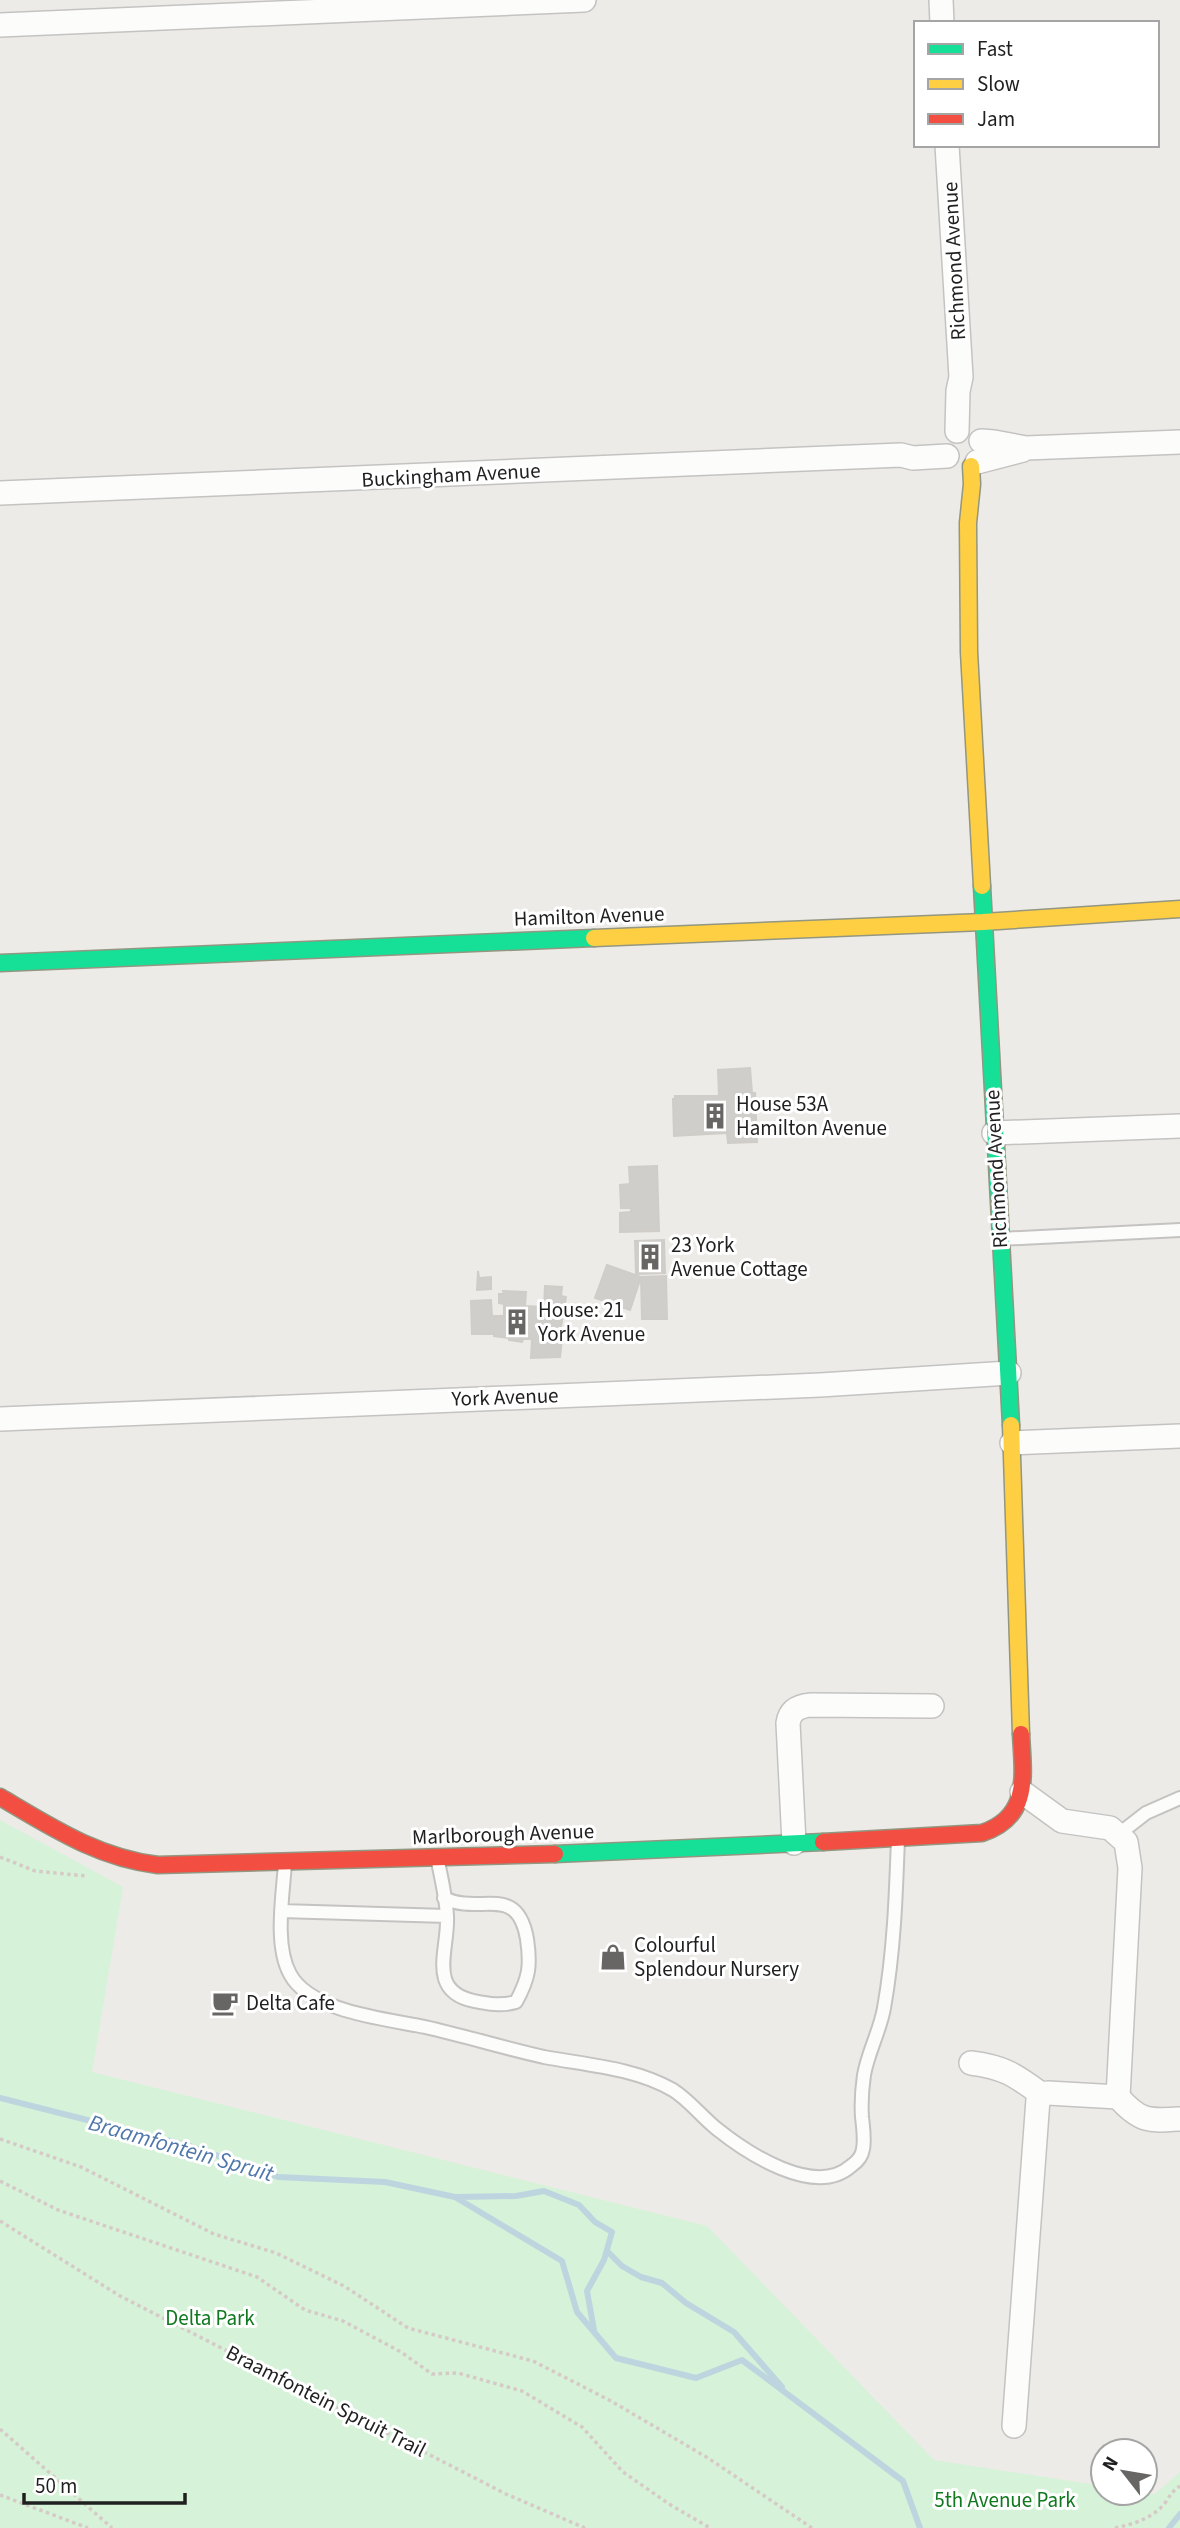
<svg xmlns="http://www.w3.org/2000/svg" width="1180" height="2528" viewBox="0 0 1180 2528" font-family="'Source Sans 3',sans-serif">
<rect width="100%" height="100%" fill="#edebe7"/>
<path fill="#d6f2d8" d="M0,1820l123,67 -31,185 615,154 227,234 169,26v7l52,1 25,-22v56h-1180z"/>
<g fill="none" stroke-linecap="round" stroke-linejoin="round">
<path stroke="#bcd5df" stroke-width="6" d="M0,2098l190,48 88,31 107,5 70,15 107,64 15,51 39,46 80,20 46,-18 161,121 17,47
M457,2197l59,-1 28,-5 35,14 16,17 17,10 -8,28 -17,31 7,39
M607,2251l15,15 19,11 21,6 24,20 48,29 48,55
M1169,2528l11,-14"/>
</g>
<path fill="#d0ceca" stroke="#d0cdc9" stroke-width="2" d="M750,1068l2,25h3l2,49 -29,1 -1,-10 -53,3 -1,-37h2v-3h44l-1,-26z
M657,1166l2,65 -39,1v-19l11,-1v-4h-10l-1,-23 10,-1 -1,-17z
M664,1240l1,33 -29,1 -1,-33z
M607,1265l34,12 -11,33 -35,-12z
M478,1271l1,7 12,-1v12l-14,1z
M666,1276l1,43h-25l-1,-42z
M545,1286l17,1 -1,9 5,1 -7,42h3l-2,18 -29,1 1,-19h-9l-1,3 -13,-2v-2l-15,-2v-2h-22l-1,-33 20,-1 1,16h12v-12l-5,-1v-9h5l-1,-3 23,1 -1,14 19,1z"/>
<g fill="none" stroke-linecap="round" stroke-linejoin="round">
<g stroke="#c4c3c2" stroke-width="16">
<path id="lane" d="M1000,1239l180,-9
M1119,1834l27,-21 34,-15
M437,1857c4,20 9,40 10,59 2,33 -21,75 27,85 15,3 27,5 42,1 13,-24 15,-36 11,-63 -10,-57 -47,-23 -83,-41
M285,1863c-2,32 -11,82 5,111 20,38 97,45 135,53 40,9 79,21 119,30 43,8 91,11 129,33 16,10 29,27 44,39 30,24 98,69 134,37 6,-4 11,-10 12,-17 2,-10 0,-22 -1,-32 -1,-14 0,-28 2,-42 4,-23 16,-44 20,-67 10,-56 12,-113 14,-170
M281,1911l166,5"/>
</g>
<g stroke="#c4c3c2" stroke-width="26">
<path id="street" d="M941,0l1,23
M0,25l584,-25
M947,145l14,232 -3,14 -1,40
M981,441l13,1 32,6 154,-6
M977,462l46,-12
M0,493l901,-38 12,3 34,-2
M994,1133l186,-7
M0,1419l820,-34 189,-12
M1012,1443l168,-7
M1022,1792l40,29 48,7 16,14 4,26 -12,229c22,25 31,24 62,22
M794,1843l-6,-120c2,-13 11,-17 23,-18l121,1
M971,2063c33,4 44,12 70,31
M1014,2426l24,-327 3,-5 7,-1 70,4"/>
</g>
<g stroke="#939680" stroke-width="19">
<path id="fast" d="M982,886l29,539
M0,963l594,-25
M555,1854l268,-12"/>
</g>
<g stroke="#939680" stroke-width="19">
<path id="slow" d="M971,466l1,18 -4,39 1,129 13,234
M594,938l389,-16 197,-13
M1011,1425l10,309"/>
</g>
<g stroke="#939680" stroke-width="19">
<path id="jam" d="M0,1797c51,30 98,61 158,68l397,-11
M823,1842l159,-9c49,-16 41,-58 39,-99"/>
</g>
<path stroke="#d6cac7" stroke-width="3.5" stroke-dasharray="3.5 3.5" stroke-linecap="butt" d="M0,1857l35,14 51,5
M0,2139l81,28 133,67 62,19 68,33 64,42 125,33 78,40 97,57 104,70
M0,2181l58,29 199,67 48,33 38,11 58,31 31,22 26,-1 64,18 60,36 41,45 46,32 41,24
M0,2221l120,75 386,198 79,34
M0,2429l112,99
M0,2495l88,33
M1115,2528c19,-4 38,-10 50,-25 5,-7 7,-12 15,-17"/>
<use href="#lane" stroke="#fcfcfb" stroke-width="12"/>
<use href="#street" stroke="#fcfcfb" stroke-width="23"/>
<use href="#fast" stroke="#16e098" stroke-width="16"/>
<use href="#slow" stroke="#ffcf43" stroke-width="16"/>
<use href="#jam" stroke="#f24e42" stroke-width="16"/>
</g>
<defs>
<g id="building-bare" transform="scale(2.1)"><path d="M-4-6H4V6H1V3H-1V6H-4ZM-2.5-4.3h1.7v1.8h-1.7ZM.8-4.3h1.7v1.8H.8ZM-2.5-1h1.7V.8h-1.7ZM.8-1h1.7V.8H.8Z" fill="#676665" stroke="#fff" stroke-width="2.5" paint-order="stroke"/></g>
<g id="shop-bare" transform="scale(2.1)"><path d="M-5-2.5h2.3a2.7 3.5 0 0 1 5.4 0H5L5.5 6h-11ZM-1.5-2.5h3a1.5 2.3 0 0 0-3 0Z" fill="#676665" stroke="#fff" stroke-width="2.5" paint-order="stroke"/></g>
<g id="cafe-bare" transform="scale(2.1)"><path d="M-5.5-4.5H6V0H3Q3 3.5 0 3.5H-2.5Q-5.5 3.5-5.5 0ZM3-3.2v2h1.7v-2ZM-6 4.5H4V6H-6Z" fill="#676665" stroke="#fff" stroke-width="2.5" paint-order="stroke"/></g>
</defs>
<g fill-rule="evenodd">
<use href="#building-bare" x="715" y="1116"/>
<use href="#building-bare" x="650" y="1257"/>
<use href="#building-bare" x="517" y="1322"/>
<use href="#shop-bare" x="613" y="1957"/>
<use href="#cafe-bare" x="225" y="2003"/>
</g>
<g text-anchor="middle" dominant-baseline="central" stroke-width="6" stroke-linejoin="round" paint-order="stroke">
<g font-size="21" fill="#1f1f1f" stroke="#fff">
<text transform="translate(954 261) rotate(-93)">Richmond Avenue</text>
<text transform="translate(451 475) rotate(-3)">Buckingham Avenue</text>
<text transform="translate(589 916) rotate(-2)">Hamilton Avenue</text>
<text transform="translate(996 1169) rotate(-93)">Richmond Avenue</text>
<text transform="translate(505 1397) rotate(-2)">York Avenue</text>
<text transform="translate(503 1834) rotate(-2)">Marlborough Avenue</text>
<text transform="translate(326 2401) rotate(27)">Braamfontein Spruit Trail</text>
</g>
<g font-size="21" fill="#1f1f1f" stroke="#fff" text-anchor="start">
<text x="736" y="1104">House 53A<tspan x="736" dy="24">Hamilton Avenue</tspan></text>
<text x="671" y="1245">23 York<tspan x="671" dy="24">Avenue Cottage</tspan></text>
<text x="538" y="1310">House: 21<tspan x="538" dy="24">York Avenue</tspan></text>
<text x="634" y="1945">Colourful<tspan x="634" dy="24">Splendour Nursery</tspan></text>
<text x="246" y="2003">Delta Cafe</text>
</g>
<g font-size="21" fill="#107920" stroke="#fff">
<text x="210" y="2318">Delta Park</text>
<text x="1005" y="2500">5th Avenue Park</text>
</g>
<g font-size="23" font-style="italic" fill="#4f77ab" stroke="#fff">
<text transform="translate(181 2148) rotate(16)">Braamfontein Spruit</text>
</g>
</g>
<rect x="914" y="21" width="245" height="126" fill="#ffffff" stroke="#a5a5a5" stroke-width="2"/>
<rect x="928" y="44" width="35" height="10" fill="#16e098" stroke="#a5a5a5" stroke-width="2"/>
<text x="977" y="56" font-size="21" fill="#1f1f1f">Fast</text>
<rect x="928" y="79" width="35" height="10" fill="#ffcf43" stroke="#a5a5a5" stroke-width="2"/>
<text x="977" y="91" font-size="21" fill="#1f1f1f">Slow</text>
<rect x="928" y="114" width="35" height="10" fill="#f24e42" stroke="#a5a5a5" stroke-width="2"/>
<text x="977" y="126" font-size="21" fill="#1f1f1f">Jam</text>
<g transform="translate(1124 2472) rotate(301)"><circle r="33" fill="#ffffff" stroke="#a5a5a5" stroke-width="2"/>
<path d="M0-5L12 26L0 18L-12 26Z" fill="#676665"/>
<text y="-10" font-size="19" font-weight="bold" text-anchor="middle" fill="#1f1f1f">N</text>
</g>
<path d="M24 2493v10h161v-10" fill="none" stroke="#1f1f1f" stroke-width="3.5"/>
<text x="35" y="2493" font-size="21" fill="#1f1f1f" stroke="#ffffff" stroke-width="5" paint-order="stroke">50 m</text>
</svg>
